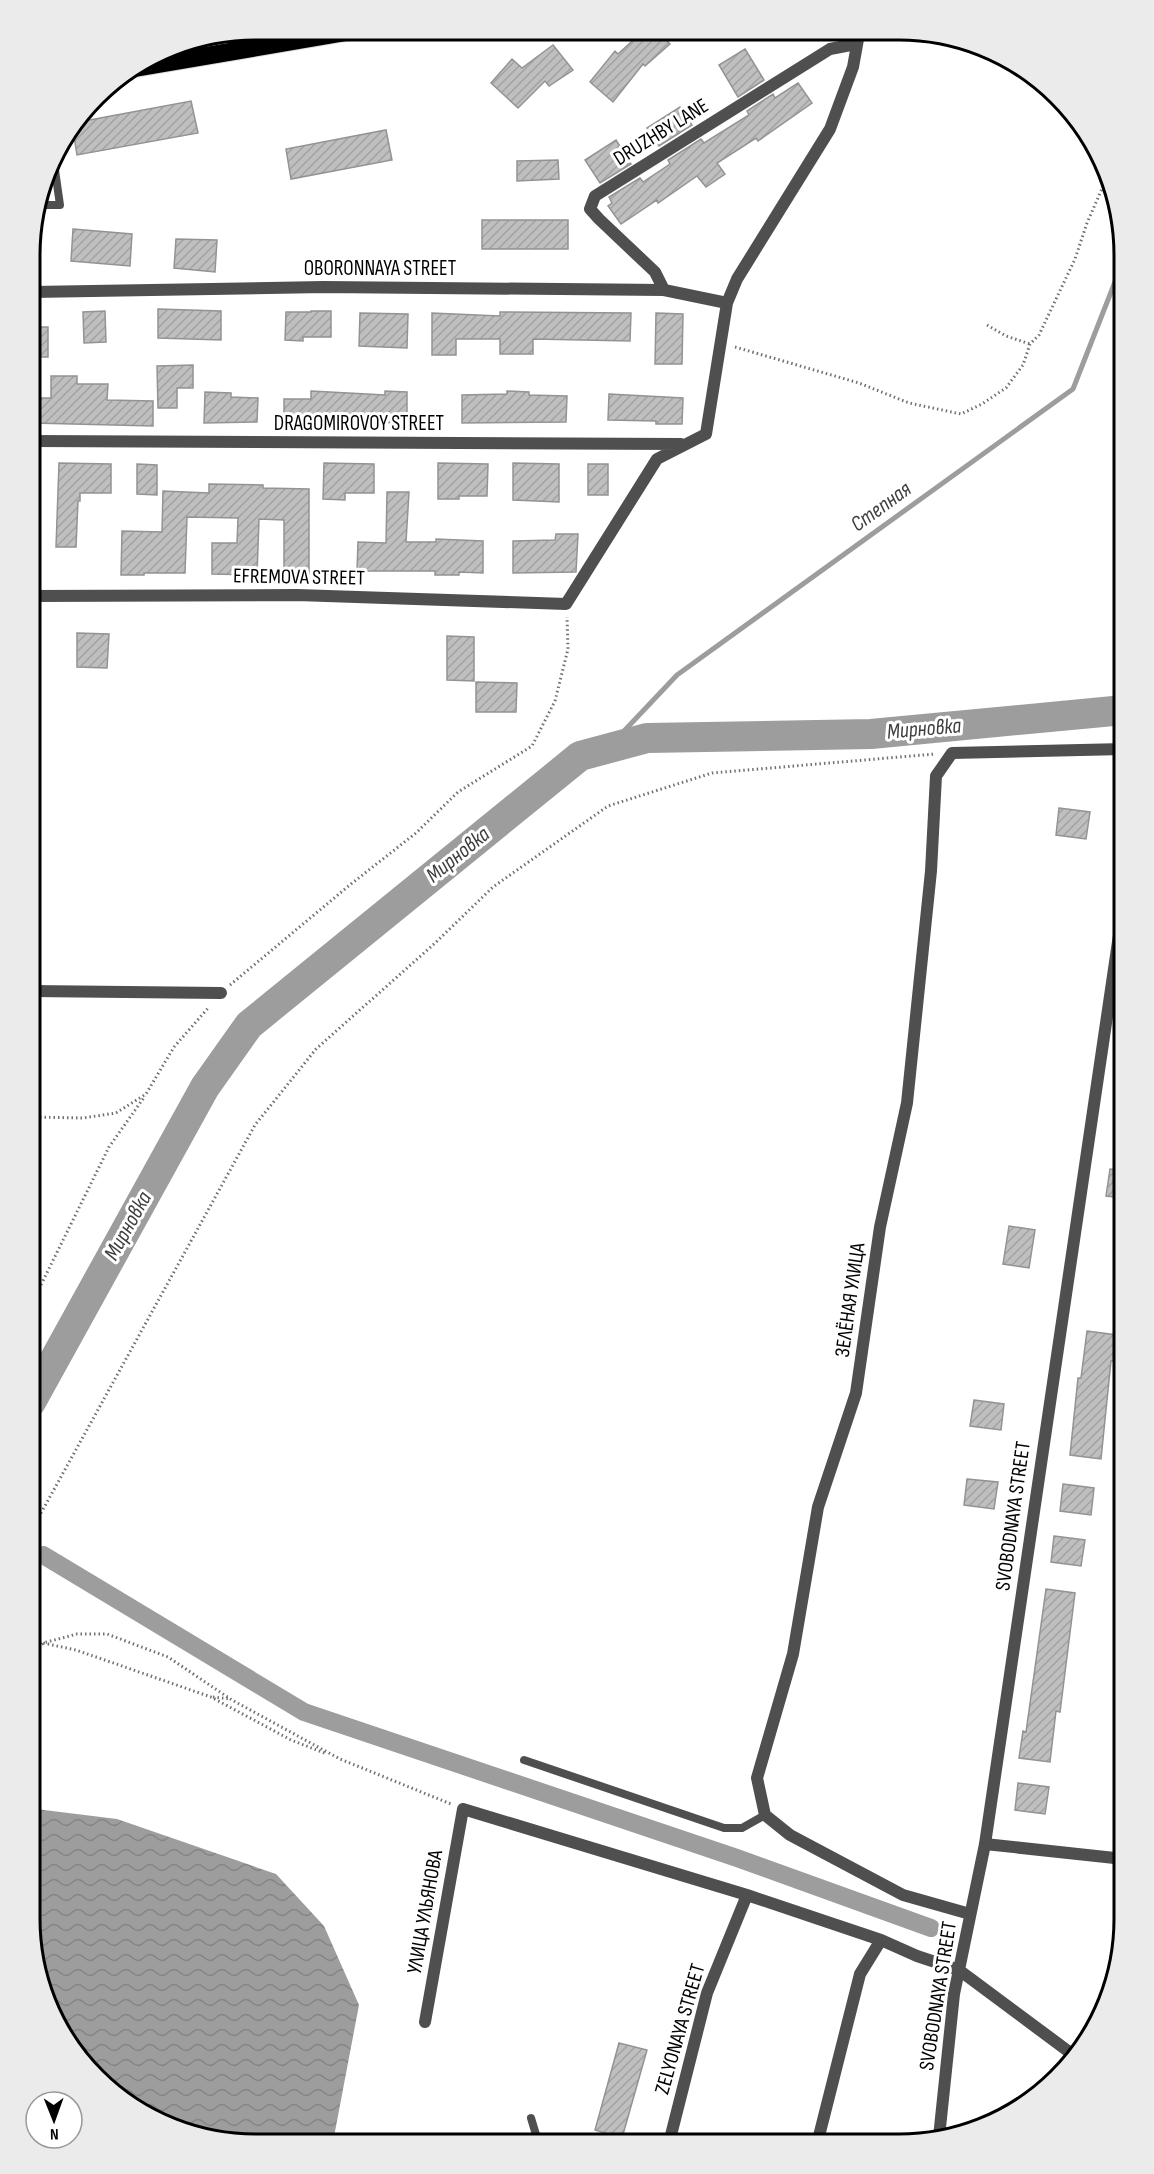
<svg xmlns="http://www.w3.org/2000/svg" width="1154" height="2174" viewBox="0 0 1154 2174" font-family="'Sofia Sans Condensed',sans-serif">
<defs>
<pattern id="water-waves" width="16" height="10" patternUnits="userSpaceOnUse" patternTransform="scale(1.5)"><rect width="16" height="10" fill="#9d9d9d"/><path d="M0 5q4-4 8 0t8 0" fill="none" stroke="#858585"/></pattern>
<pattern id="building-hatch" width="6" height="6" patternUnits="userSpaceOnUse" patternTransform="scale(1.5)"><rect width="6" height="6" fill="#bfbfbf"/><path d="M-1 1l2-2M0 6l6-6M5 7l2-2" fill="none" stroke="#a2a2a2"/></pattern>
</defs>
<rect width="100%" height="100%" fill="#fff"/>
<path fill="url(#water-waves)" d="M36,1809l81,10 159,55 48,52 35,79 -26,137h-108l-69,-21 -49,-33 -39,-44 -26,-52 -12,-73v-108z"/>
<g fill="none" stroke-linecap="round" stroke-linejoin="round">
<path stroke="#9d9d9d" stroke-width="5" d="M607,749l70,-74 396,-286 51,-130"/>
<path stroke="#9d9d9d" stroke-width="18" d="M43,1555l261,157 433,146 194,70"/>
<path stroke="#9d9d9d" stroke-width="30" d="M31,1402l174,-315 44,-62 331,-269 67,-18 224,-4 253,-24"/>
</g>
<path fill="url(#building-hatch)" stroke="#939393" stroke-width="1.5" d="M642,32l18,1 10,11 -25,22 -2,-2 -30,38 -23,-20 25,-31 3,3z
M553,45l20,25 -24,16 -4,-5 -27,27 -27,-25 21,-24 10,9z
M745,49l19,31 -26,17 -19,-32z
M798,83l14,20 -54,38 -2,-3 -39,25 8,11 -19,13 -9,-11 -39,27 -1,-3 -36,24 -13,-18 4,-3 -3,-6 31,-19 3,4 27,-18 -2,-4 33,-21 3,4 45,-28 -2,-4 26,-17 2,4z
M191,101l7,32 -121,22 -4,-25 6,-8z
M680,107l12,18 -33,21 -12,-18z
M386,130l6,30 -101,19 -5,-30z
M616,140l15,24 -31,19 -15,-23z
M558,160l1,19 -42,2v-20z
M482,220h86v29h-86z
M73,229l59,5 -2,32 -59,-5z
M176,239l41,1 -2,32 -41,-4z
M158,309l63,2v29l-63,-2z
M105,311l1,31 -22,1 -1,-31z
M311,311h20v26h-28v4l-18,-1 1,-28h25z
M500,312l131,1 -1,28 -97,-2v15h-33v-15h-44v16h-24v-42l68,3z
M360,313l48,1 -1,34 -48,-2z
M656,313l27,1 -1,50h-27z
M32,327h16v30h-16z
M193,365v23h-16v20h-19l-1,-42z
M51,376h26v8h31l-1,16 46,1v25l-121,-3v-25h19z
M311,391l74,4v-4l22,1v31l-123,-2v-22h27z
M507,391l22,1v3l38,1 -1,26 -104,1v-28l45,-1z
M205,392l26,1v4l27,1 -1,24 -53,1z
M609,394l74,4 -1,26h-26v-3l-48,-1z
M59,463l52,1v29h-31v8h-2l-2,46h-20z
M324,463l50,1v29h-29v7l-22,-1z
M438,463l50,1 -1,32h-28v3h-21z
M513,463l46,1v38l-46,-2z
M137,464l20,1v30l-20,-1z
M588,464h20v31h-20z
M209,484l54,1v3l46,1v85h-25v-54l-25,-1 -2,56 -45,-1v-31h25l1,-25 -51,-1 -2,56h-41v2h-23l1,-44 40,1 1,-41 46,2z
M387,492h22l-3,50h30v-3l47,2v32l-24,-1v3h-24v-4h-78l1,-29 28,1z
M556,534h22l-2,38 -63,1v-32l42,-1z
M77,633l32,1 -2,34 -30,-1z
M447,636l27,1v44l-27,-1z
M476,682l41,1 -1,29h-40z
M1059,808l31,4 -4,27 -30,-4z
M1110,1169l14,2v27l-18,-2z
M1009,1226l26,4 -6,38 -26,-4z
M1087,1331l30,4 -3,26h-3l-10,98 -31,-4 8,-77h3z
M974,1400l30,4 -3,26 -31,-4z
M967,1479l31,3 -4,27 -30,-4z
M1063,1484l31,4 -3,27 -31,-4z
M1054,1536l31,4 -4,26 -30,-4z
M1046,1589l29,4 -15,119 -4,-1 -6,51 -31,-4 4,-27 3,1z
M1018,1783l31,4 -4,27 -30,-4z
M619,2043l28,7 -25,88 -27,-8z"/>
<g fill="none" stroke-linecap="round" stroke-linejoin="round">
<g stroke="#dbdbdb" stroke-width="20">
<path id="highway" d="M135,68l217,-37"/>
</g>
<path stroke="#717171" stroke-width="3" stroke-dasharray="1.5 3" stroke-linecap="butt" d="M987,325l19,11 24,8
M735,347l124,36 50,20 52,11 21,-10 24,-16 17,-23 7,-21 9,-9 36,-76 12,-36 21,-48
M230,985l121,-101 65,-51 42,-41 74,-46 23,-45 13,-52 -1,-32
M31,1117l52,1 33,-5 30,-19 28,-47 35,-40
M31,1305l78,-158 36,-51
M30,1533l225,-408 61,-76 117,-104 60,-58 115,-81 104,-33 223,-19
M30,1645l13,-2 33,7 135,47 80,43 36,14
M30,1658l13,-15 34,-9h30l61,23 64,43 108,59 111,45
M213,1697l17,2
M30,1792l4,1"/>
<path stroke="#4f4f4f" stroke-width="8" d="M38,205h22l-7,-49
M524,1760l200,68h18l23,-13
M531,2118l6,20 11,5"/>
<path stroke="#4f4f4f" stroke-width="12" d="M236,50l1,-16
M664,290l-9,-18 -56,-53 -9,-10 5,-13 235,-147 26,-5
M32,292l292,-5 340,3 63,13
M32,441l649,3
M31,596l266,-1 269,9 91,-145 49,-25 21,-131 10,-24 93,-150 23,-62 6,-33
M31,991l190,2
M985,1844l139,15
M970,1914l-67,-19 -113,-60 -25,-20 -8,-37 36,-124 25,-147 38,-114 24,-166 27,-124 24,-232 5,-95 16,-23 172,-4
M425,2022l38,-213 284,86 134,45 36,16 42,14 117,87
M939,2137l15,-143 31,-150 139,-943
M669,2143l38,-150 40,-98
M817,2144l43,-170 21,-34"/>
<use href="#highway" stroke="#000" stroke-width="18"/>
</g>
<g text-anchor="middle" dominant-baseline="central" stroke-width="6" stroke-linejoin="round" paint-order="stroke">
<g font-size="21" fill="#000" stroke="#fff">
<text transform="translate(661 132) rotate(-32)">DRUZHBY LANE</text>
<text x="380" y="268">OBORONNAYA STREET</text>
<text x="359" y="423">DRAGOMIROVOY STREET</text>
<text transform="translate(299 577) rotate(1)">EFREMOVA STREET</text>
<text transform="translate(850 1300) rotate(-82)">ЗЕЛЁНАЯ УЛИЦА</text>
<text transform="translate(1013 1516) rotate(-82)">SVOBODNAYA STREET</text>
<text transform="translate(425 1912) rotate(-80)">УЛИЦА УЛЬЯНОВА</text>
<text transform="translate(938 1996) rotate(-81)">SVOBODNAYA STREET</text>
<text transform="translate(680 2029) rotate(-74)">ZELYONAYA STREET</text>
</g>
<g font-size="22" font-style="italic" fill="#3e3e3e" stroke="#fff">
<text transform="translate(881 507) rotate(-36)">Степная</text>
<text transform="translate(924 729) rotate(-5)">Мирновка</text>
<text transform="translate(458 855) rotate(-39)">Мирновка</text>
<text transform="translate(128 1226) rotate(-61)">Мирновка</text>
</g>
</g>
<path d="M0 0H1154V2174H0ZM255 40H899A215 215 0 0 1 1114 255V1919A215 215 0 0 1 899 2134H255A215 215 0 0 1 40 1919V255A215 215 0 0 1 255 40Z" fill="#ebebeb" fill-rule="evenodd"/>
<path fill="none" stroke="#000" stroke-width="3" d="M255 40H899A215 215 0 0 1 1114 255V1919A215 215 0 0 1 899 2134H255A215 215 0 0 1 40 1919V255A215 215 0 0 1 255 40Z"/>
<g transform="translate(54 2120) rotate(179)"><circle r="28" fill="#ffffff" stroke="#999999" stroke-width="1.5"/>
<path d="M0-4.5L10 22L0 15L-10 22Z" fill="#000000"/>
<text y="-9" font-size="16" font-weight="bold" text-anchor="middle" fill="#000000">N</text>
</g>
</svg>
